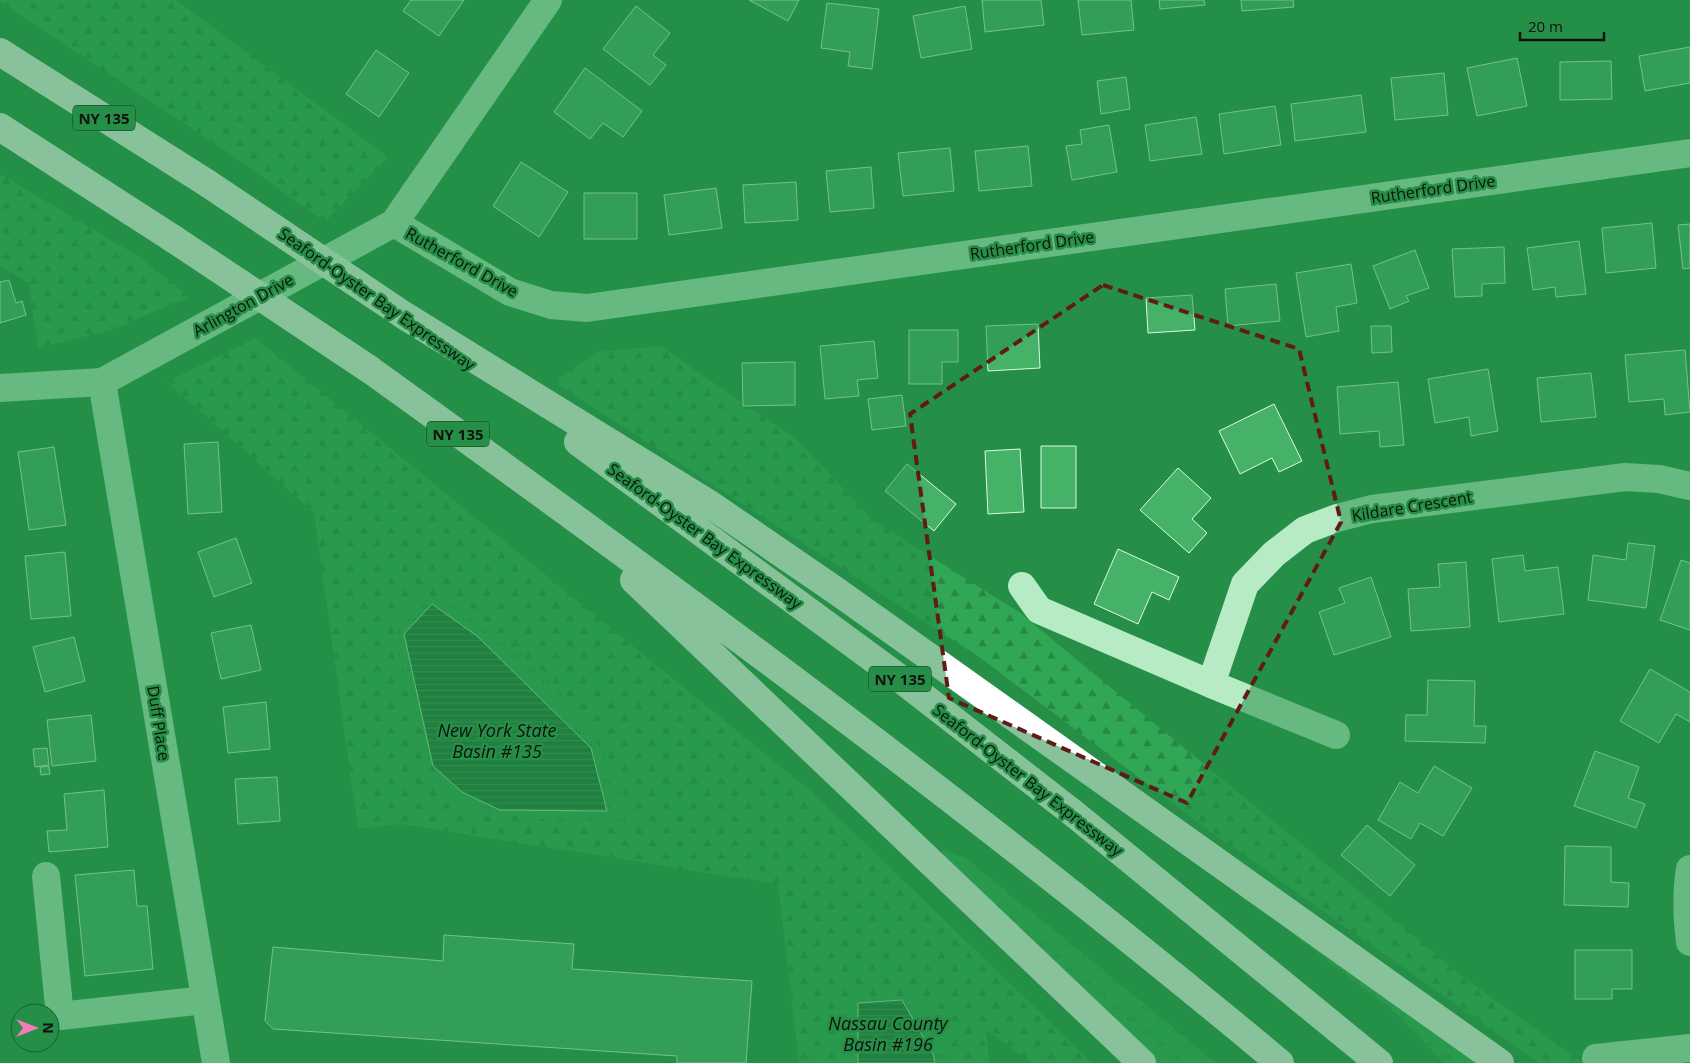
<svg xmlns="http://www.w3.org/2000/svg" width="1690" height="1063" viewBox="0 0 1690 1063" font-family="'Open Sans',sans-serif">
<defs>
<pattern id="grass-tufts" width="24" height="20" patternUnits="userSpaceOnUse" patternTransform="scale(1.25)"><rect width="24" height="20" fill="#30a754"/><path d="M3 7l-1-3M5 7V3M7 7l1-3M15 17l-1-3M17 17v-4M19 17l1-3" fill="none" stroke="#278744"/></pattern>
<pattern id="forest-firs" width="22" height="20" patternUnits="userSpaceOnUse" patternTransform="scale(1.25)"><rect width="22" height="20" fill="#30a754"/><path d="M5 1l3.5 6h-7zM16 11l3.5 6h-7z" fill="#278744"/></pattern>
<pattern id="water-rules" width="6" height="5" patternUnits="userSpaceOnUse" patternTransform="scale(1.25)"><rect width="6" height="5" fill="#1a6f36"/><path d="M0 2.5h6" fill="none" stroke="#49855d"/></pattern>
</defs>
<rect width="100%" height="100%" fill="#258f47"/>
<path fill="url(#grass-tufts)" d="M415,596l33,6 19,11 69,52 47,52 46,84 1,22 -41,2 -111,-13 -38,-24 -43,-139v-30z
M944,850l22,8 250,205h-60l-216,-208z
M1253,903l234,160h-43l-47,-49z
M851,997l60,1 14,16 16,29 2,20h-92z"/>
<path fill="url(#forest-firs)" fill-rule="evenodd" d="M0,0h176l212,157 -63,65 -96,-69 -229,-151z
M0,174l141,84 48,39 -78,33 -73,18 -9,-65 -29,-17z
M255,338l558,455 279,270h-60l-46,-33 3,33h-46l-2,-20 -16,-29 -14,-15 -59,-2 -1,66h-52l-21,-179 -377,-60 -43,5 -44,-316 -93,-84 -54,-47zM416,596l32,6 19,11 69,52 47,52 46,84 1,21 -41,3 -111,-13 -38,-24 -43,-139v-30z
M660,346l137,94 76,80 147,93 447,367 116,83h-44l-332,-234 -229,-173 -424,-274 43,-30z"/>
<path fill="url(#water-rules)" stroke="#aaecbe" d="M432,604l45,32 114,112 16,63 -107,-1 -38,-18 -29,-26 -29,-132z
M902,1000l31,54 2,9h-77v-60z"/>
<path fill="#46b268" stroke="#dbf9e4" d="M411,0h53l-25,36 -36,-25z
M749,0h50l-11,21z
M982,0h59l3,25 -59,7z
M1078,0h53l3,30 -52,5z
M1159,0h45l1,5 -45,4z
M1241,0h52l1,7 -52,4z
M827,3l52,6 -7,60 -24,-3 2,-14 -29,-4z
M636,6l34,27 -17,22 13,10 -16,20 -47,-36z
M965,6l7,43 -51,9 -8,-42z
M1690,47v36l-45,8 -6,-35z
M376,50l33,23 -30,44 -33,-23z
M1517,58l10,48 -50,10 -10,-48z
M1611,61l1,38 -52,1v-38z
M585,68l57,43 -19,26 -20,-14 -13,16 -36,-27z
M1444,73l4,42 -53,5 -4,-42z
M1126,77l4,32 -29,5 -4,-33z
M1361,95l5,37 -71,9 -4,-37z
M1275,106l6,39 -57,9 -5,-40z
M1196,117l6,37 -52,7 -5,-36z
M1109,125l8,47 -45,8 -6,-34 16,-2 -2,-14z
M1028,146l4,40 -53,5 -4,-40z
M950,148l4,43 -51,5 -5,-43z
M521,162l47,30 -29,45 -46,-31z
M871,167l3,41 -44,4 -4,-41z
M796,182l2,38 -53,3 -2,-38z
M716,188l6,40 -53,7 -5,-40z
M584,193h53v46h-53z
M1652,223l4,45 -50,5 -4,-45z
M1690,224v44l-7,1 -5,-44z
M1579,241l7,53 -30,3 -1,-10 -22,3 -6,-42z
M1504,247l1,36 -23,1v12l-27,1 -3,-48z
M1415,250l14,38 -23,8 3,5 -19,8 -17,-43z
M1351,264l6,39 -21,4 3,24 -33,6 -10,-64z
M9,280l7,23 6,-2 4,14 -26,8v-41z
M1276,284l4,37 -52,5 -3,-37z
M1192,295l3,35 -47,3 -2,-35z
M1038,324l2,44 -52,3 -2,-45z
M1371,326h20l1,26 -20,1z
M909,330h49v32h-16v22h-33z
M874,341l4,37 -21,2 2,16 -34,3 -5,-53z
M1685,350l5,62 -25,3 -1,-16 -35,3 -4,-47z
M795,362v43l-52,1 -1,-43z
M1488,369l10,62 -27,5 -2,-19 -34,6 -7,-44z
M1591,373l5,44 -55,5 -4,-44z
M1398,382l6,63 -24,2 -1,-16 -39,3 -3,-47z
M902,395l4,31 -34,4 -4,-31z
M1274,404l28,57 -23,11 -7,-14 -32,16 -21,-43z
M218,442l4,70 -34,2 -4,-70z
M1041,446h35v62h-35z
M54,447l12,78 -37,5 -11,-78z
M1020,449l4,63 -36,2 -3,-63z
M907,464l49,40 -22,27 -49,-40z
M1178,468l33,30 -19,21 15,14 -18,20 -49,-43z
M236,538l16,45 -38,14 -16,-45z
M1628,543l27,3 -9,62 -58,-8 5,-45 33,5z
M1118,549l61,28 -10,23 -17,-8 -14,32 -44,-20z
M65,552l6,64 -40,3 -6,-63z
M1523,555l2,16 33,-4 6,47 -65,8 -7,-63z
M1681,560l9,3v67l-30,-10z
M1466,562l4,65 -59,4 -3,-42 32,-2 -2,-23z
M1371,577l20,60 -57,18 -15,-43 26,-9 -6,-15z
M251,625l10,45 -40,9 -10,-46z
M74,637l11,44 -40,11 -12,-45z
M1650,669l40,23v30l-14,-8 -17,29 -39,-22z
M1428,680l47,1 -1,45h12l-1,17 -80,-2 1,-26h21z
M266,702l4,47 -42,4 -5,-46z
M91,715l5,46 -44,5 -5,-46z
M47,748l2,17 -14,2 -2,-18z
M1595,751l44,16 -11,31 17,6 -9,24 -62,-22z
M49,766l1,8 -9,1 -1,-8z
M1434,766l38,22 -29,48 -23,-13 -9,16 -33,-19 22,-38 18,11z
M277,777l3,44 -42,3 -3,-45z
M104,790l4,57 -59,5 -2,-21 20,-1 -3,-36z
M1367,825l48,40 -25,31 -49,-41z
M1565,846l46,1v35l18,1 -1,24 -64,-2z
M134,870l3,36h10l6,63 -68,7 -10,-101z
M444,935l130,9 -2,25 180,12 -6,82h-69v-7l-404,-27 -8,-8 8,-74 170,14z
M1575,950h57v39h-20v10h-37z"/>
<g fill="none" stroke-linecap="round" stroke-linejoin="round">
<path stroke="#b6ebc6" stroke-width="28" d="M394,223l116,69 41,13 36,3 1103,-155
M102,382l114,681
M0,388l102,-6 292,-159 154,-223
M1022,586l17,24 172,74
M1336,735l-125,-51 34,-100 29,-30 31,-24 32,-12 35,-9 253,-32 34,2 31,7
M1690,869c-4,24 -3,49 0,73
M46,876l14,140 145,-16
M1596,1058l94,-10"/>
<path stroke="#fff" stroke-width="28" d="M0,52l207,131
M0,127l172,111
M405,316l306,189 124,85 665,473
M369,369c310,223 618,449 911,694
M578,442l320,235 175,136 306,250
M634,580l508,483"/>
<path stroke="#fff" stroke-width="28" d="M207,183l198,133
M172,238l197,131"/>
</g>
<path d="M0 0H1690V1063H0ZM1103,285l196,64 42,173 -154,281 -238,-105 -39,-284z" fill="#258f47" fill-opacity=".55" fill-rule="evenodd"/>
<path fill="none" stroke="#601a1a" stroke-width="4" stroke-dasharray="10 6" stroke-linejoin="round" d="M1103,285l196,64 42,173 -154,281 -238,-105 -39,-284z"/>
<g text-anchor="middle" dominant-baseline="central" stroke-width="5" stroke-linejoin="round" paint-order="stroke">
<g fill="#258f47" stroke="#173721" stroke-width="1">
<rect x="73" y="105.5" width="62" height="25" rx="4"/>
<rect x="427" y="421.5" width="62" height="25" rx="4"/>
<rect x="869" y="666.5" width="62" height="25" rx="4"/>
</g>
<g font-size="15" font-weight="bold" fill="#111">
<text x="104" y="118">NY 135</text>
<text x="458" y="434">NY 135</text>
<text x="900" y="679">NY 135</text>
</g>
<g font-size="16" fill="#111" stroke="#258f47">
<text transform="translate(1433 189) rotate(-8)">Rutherford Drive</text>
<text transform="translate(1032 245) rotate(-8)">Rutherford Drive</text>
<text transform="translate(462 262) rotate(29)">Rutherford Drive</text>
<text transform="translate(377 299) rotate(35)">Seaford-Oyster Bay Expressway</text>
<text transform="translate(243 305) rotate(-29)">Arlington Drive</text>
<text transform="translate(1412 506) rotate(-9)">Kildare Crescent</text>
<text transform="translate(705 536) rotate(36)">Seaford-Oyster Bay Expressway</text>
<text transform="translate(159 723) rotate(81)">Duff Place</text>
<text transform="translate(1028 780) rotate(38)">Seaford-Oyster Bay Expressway</text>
</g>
<g font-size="18" font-style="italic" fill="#111" stroke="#258f47">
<text x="497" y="730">New York State<tspan x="497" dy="21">Basin #135</tspan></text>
<text x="888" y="1023">Nassau County<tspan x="888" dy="21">Basin #196</tspan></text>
</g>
</g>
<g transform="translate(35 1028) rotate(90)"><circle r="24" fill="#258f47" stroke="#1d5d31"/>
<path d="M0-4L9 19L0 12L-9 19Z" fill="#f57abb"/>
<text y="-8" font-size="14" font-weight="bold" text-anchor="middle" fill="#111111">N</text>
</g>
<path d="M1520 32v8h84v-8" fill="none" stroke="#111111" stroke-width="2.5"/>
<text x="1528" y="32" font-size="15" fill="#111111" stroke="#258f47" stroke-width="4" paint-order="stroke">20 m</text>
</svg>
